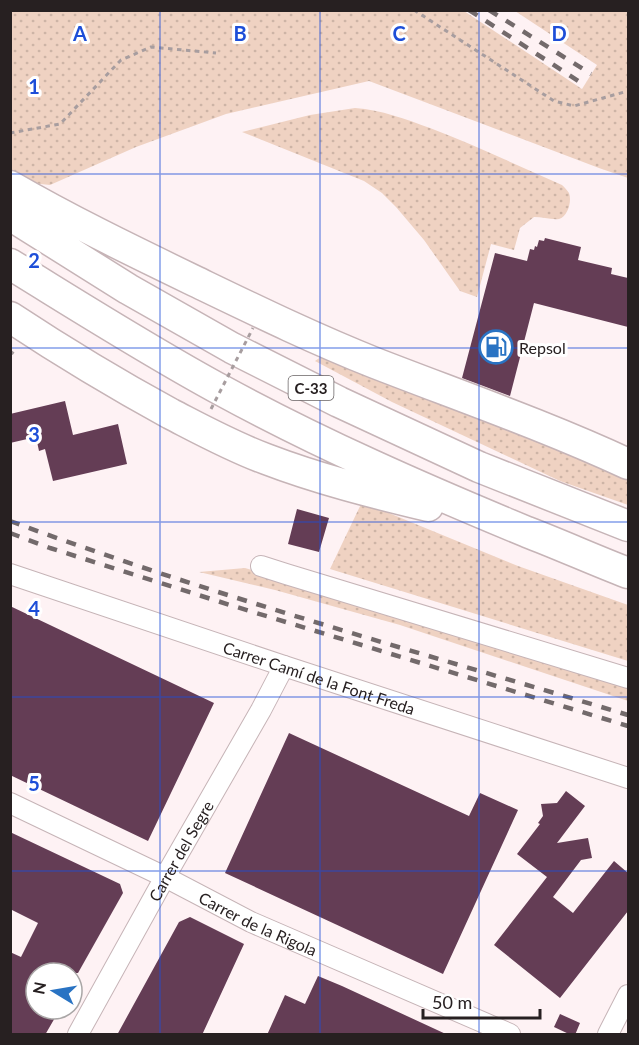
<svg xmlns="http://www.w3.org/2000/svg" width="639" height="1045" viewBox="0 0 639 1045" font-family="Lato,sans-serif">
<defs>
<pattern id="grass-dots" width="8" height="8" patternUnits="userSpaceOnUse" patternTransform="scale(1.5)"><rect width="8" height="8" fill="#efd2c2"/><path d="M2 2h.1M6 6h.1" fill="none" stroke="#cdb4a6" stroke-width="1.8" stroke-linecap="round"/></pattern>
</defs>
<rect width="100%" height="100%" fill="#fef2f4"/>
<path fill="url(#grass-dots)" d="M11,11h453l118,78 15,-24 -82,-54h113v167l-29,-10 -230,-87 -143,33 -90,33 -86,38 -37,-4 -2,-2z
M355,108c27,2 50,11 75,20 45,17 88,38 132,57 3,3 5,5 7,8 3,8 -1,23 -10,26 -7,1 -17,-2 -25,-2l-14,11 -6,22 -23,-6 -14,53 -17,-6 -36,-51 -28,-33 -14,-14 -18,-12 -122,-49 68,-17z
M325,354l234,92 69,34v25l-68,-24 -168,-79 -77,-41z
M362,502l156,64 110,39v56l-298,-92z
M245,568l383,117v16l-228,-76 -125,-35 -76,-18z"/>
<path fill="#643d55" d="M545,238l36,9 -3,13 34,8 -1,6 17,4v49l-94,-24 -24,93 -48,-18 33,-125 32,8 3,-12 4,1 1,-4 2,1 2,-7 5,1z
M65,401l8,34 45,-11 9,40 -74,17 -8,-32 -6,2 -3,-14 -26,6v-29z
M297,509l32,9 -10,34 -31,-8z
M10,606l204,97 -66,138 -138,-66z
M289,733l180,83 11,-23 38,17 -75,164 -218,-101z
M566,791l19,15 -28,37 31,-5 4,20 -11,2 -28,37 20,16 41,-52 14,12v38l-68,87 -66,-53 53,-68 -30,-23 23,-30 -2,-1 5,-7 -2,-12 16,-1z
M10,832l110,52 3,9 -45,80h-42v36h24l-15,26h-35v-83l11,5 17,-34 -28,-14z
M190,917l54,27 -42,91h-85l62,-113z
M318,976l24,10 106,49h-181l18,-40 20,9z
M560,1014l20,9 -5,12h-4l-17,-8z"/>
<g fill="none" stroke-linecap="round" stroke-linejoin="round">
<g stroke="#c6b4b7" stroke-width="22">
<g id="minor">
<path d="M261,566l25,8 342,104"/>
<path id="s1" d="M10,574l274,92 344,112"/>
<path id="s2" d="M10,803l155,74 86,45 259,112"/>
<path id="s3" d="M78,1034l87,-157 96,-167 23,-44"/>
<path d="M608,1034l20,-39"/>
</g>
</g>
<g stroke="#c6b4b7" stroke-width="33">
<path id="highway" d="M10,186c64,37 129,68 195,100 56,27 112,54 170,77 85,33 171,63 253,101
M10,215l118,74 104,59 107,54 140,65 149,59
M10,264c70,43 139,87 211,126 99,54 202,99 306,142 34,13 67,28 101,41
M10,317c53,35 106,67 161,97 31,16 62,33 95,45 52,20 108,34 162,47"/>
</g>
<path stroke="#a79d9f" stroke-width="3" stroke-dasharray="4.5 4.5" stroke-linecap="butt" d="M414,10l140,91 20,5 54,-15
M10,133l50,-9 61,-64 30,-13 65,6
M10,351l4,3"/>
<use href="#minor" stroke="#fff" stroke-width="20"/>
<use href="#highway" stroke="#fff" stroke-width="30"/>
<path stroke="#736a6b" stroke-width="4.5" stroke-dasharray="10 10" stroke-linecap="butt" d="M469,10l114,74
M489,10l102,64
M10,521c203,75 412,132 618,194
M10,533l40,15 180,57 398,121"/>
<path stroke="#a79d9f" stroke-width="3" stroke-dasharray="4.5 4.5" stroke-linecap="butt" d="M211,409l42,-81"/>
</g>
<path fill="none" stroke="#1d4ed8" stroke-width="1.5" stroke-opacity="0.55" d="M160,10v1024M320,10v1024M479,10v1024M10,174h618M10,348h618M10,522h618M10,697h618M10,871h618"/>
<defs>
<g id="fuel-ring" transform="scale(1.725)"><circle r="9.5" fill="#fff" stroke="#2973c3" stroke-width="1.5"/><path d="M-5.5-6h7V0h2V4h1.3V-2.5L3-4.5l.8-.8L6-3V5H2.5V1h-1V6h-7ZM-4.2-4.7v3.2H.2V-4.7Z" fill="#2973c3"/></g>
</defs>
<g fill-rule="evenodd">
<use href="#fuel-ring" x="496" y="347"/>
</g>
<g text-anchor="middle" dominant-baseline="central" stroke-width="6" stroke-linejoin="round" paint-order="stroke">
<rect fill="#fff" stroke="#686364" stroke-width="1.5" x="288.5" y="376" width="45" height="24" rx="4.5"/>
<g font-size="15" font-weight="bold" fill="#272021">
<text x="311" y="388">C-33</text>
</g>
<g font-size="16" fill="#272021" stroke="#fff" text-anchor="start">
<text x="519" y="347">Repsol</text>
</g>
<g font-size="16" fill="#272021" stroke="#fff">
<text stroke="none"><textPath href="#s1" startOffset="326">Carrer Camí de la Font Freda</textPath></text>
<text stroke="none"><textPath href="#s3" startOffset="210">Carrer del Segre</textPath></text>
<text stroke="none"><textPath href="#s2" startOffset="276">Carrer de la Rigola</textPath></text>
</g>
</g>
<g font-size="20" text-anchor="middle" font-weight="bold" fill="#1d4ed8" stroke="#fff" stroke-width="6" stroke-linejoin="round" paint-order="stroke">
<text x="80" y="41">A</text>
<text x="240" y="41">B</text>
<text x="399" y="41">C</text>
<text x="559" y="41">D</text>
<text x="34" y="94">1</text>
<text x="34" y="268">2</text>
<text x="34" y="442">3</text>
<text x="34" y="616">4</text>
<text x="34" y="791">5</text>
</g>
<rect width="639" height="1045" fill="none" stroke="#272021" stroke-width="24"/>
<g transform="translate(54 991) rotate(281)"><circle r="28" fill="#ffffff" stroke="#a9a6a6" stroke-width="1.5"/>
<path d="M0-4.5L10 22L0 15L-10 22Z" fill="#2973c3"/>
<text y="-9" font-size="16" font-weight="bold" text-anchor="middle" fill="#272021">N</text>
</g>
<path d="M423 1009v9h117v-9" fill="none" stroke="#272021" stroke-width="3"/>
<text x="432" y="1009" font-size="18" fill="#272021" stroke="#ffffff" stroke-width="4.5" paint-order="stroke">50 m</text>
</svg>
